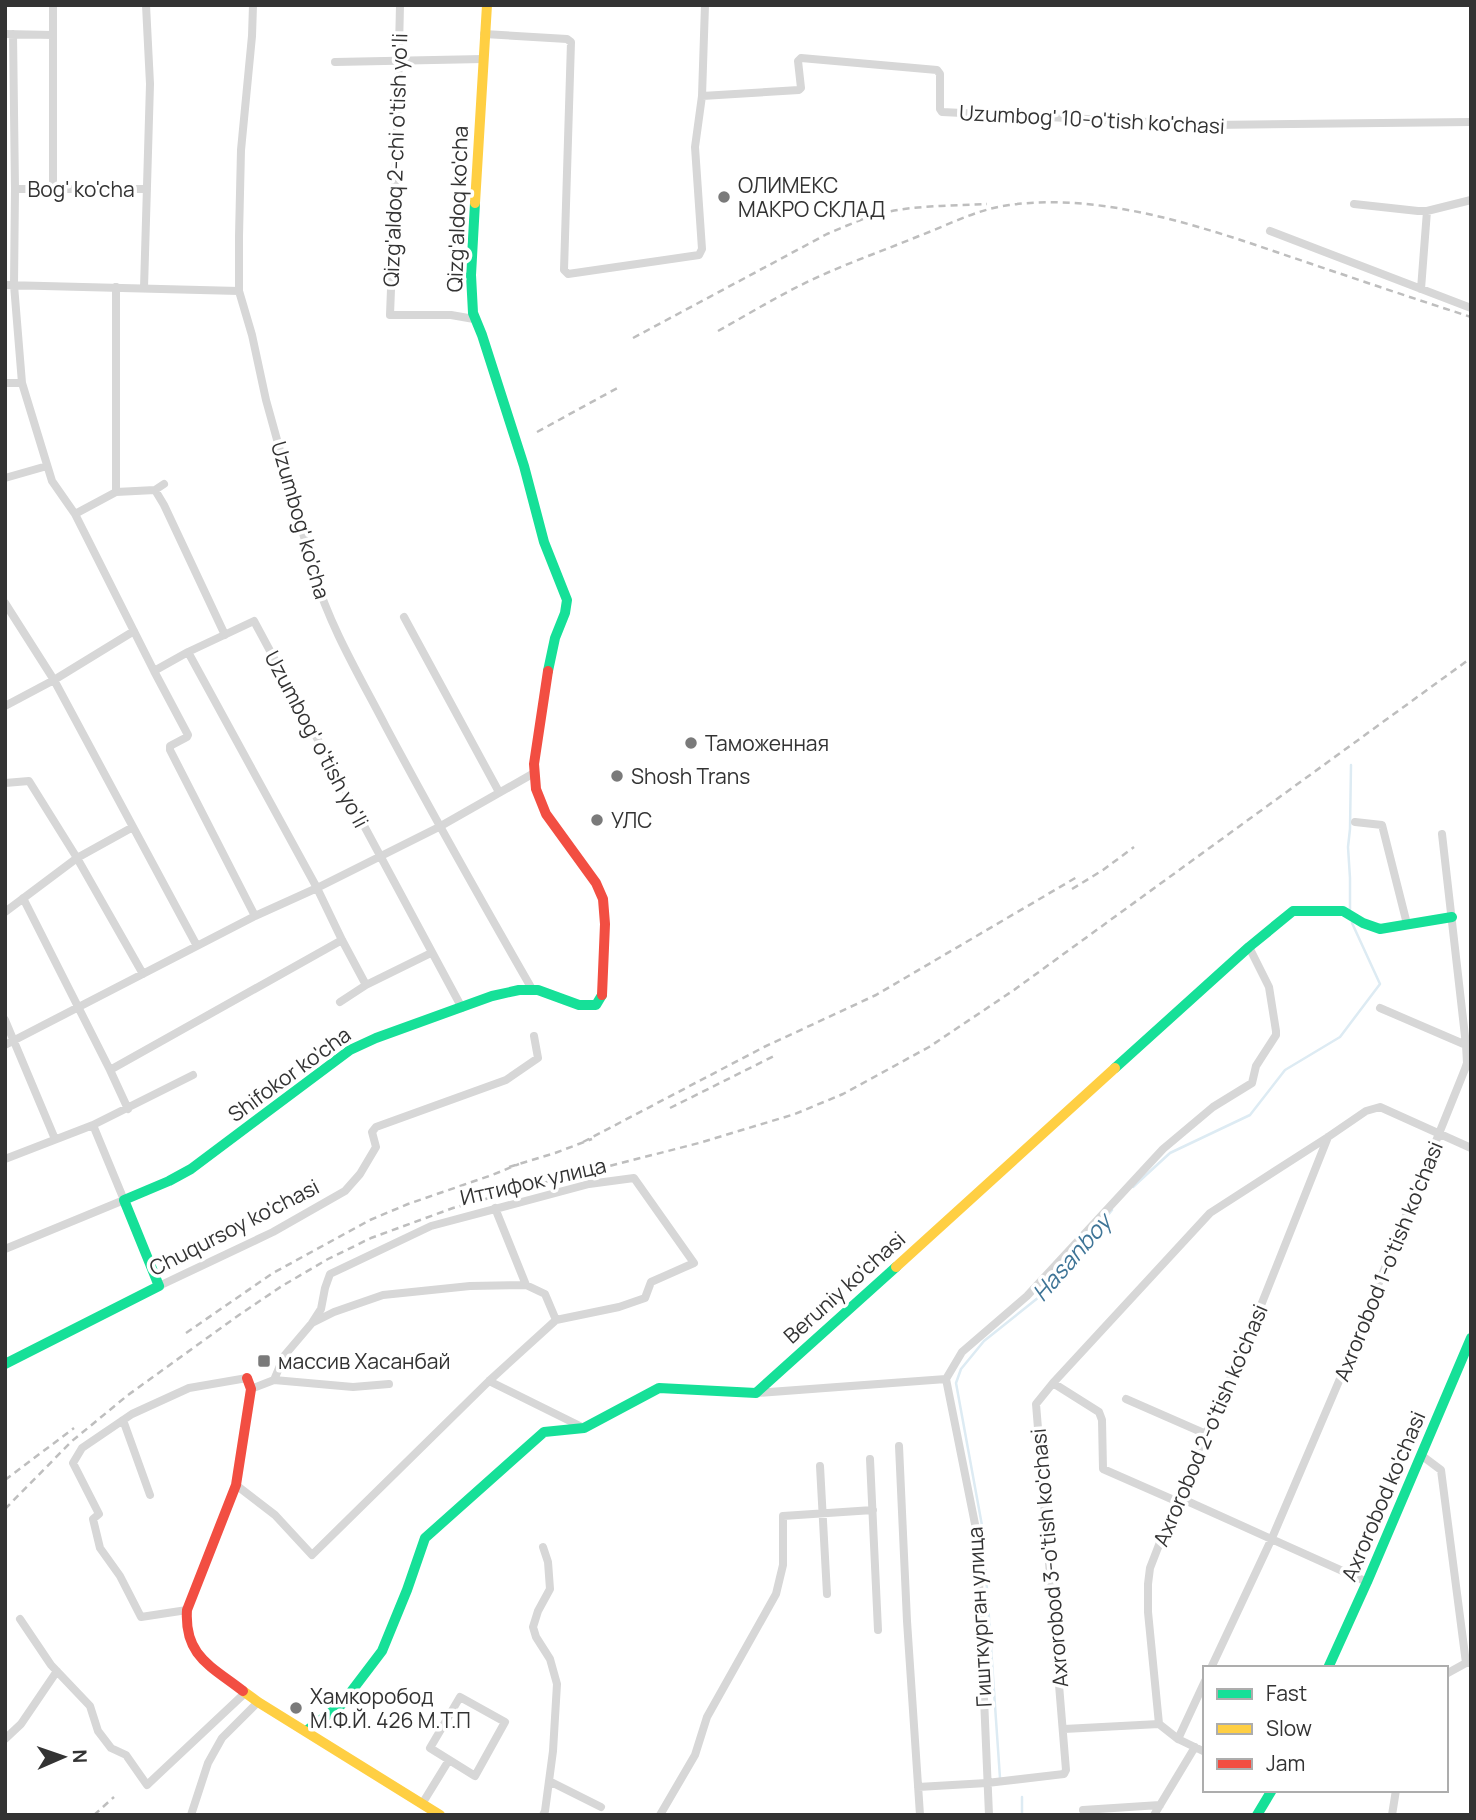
<svg xmlns="http://www.w3.org/2000/svg" width="1476" height="1820" viewBox="0 0 1476 1820" font-family="Manrope,sans-serif">
<rect width="100%" height="100%" fill="#fff"/>
<g fill="none" stroke-linecap="round" stroke-linejoin="round">
<path stroke="#ddebf3" stroke-width="2.5" d="M1350,909v-31l-2,-31 2,-18 1,-64
M1133,1187l37,-34 80,-38 35,-45 55,-33 40,-53 -28,-61
M1000,1778l-17,-247 -27,-148 5,-14 23,-28 65,-52 63,-79
M1022,1815v-18"/>
<path stroke="#d7d7d7" stroke-width="8" d="M253,5l-1,31 -11,114 -2,86v55l13,44 14,65 48,173c16,54 46,104 72,154 47,88 96,175 146,262
M400,5l-3,130 -7,180h61l23,4
M5,34l48,1
M13,34l2,155 -1,96 8,98 30,98 23,33 79,157 34,64 -1,2 -17,9v4l85,166
M484,34l83,5 4,3 -7,228 4,4 131,-19 3,-6 -7,-102 7,-51 3,-91
M335,62l148,-3
M702,96l97,-6 2,-2 -3,-27 3,-3 136,12 3,4v35l2,3 269,13 260,-3
M53,188v-183
M15,189h132
M1354,204l64,7h9l44,-11
M1270,231l201,77
M5,285l234,6
M144,288l6,-204 -4,-79
M1421,289l6,-78
M5,383h17
M5,478l42,-12
M155,490l9,15 61,130
M116,492v-205
M75,514l41,-22 39,-2 9,-6
M5,603l49,77 143,266
M404,617l95,175
M188,652l129,236 25,52 24,45
M154,671l34,-19 66,-31 208,387
M5,706l49,-26 80,-49
M5,783l24,-2 48,77 66,116
M1355,822l27,3 25,99
M23,898l87,172
M5,912l72,-54 56,-31
M340,1002l26,-17 65,-32
M1380,1008l86,37
M5,1020l50,119
M5,1045l250,-129 62,-28 122,-61 95,-54
M128,1109l-18,-39 232,-130
M5,1159l88,-34 100,-50
M495,1208l31,77
M5,1249l119,-49 -31,-75
M159,1286l114,-54 72,-41 15,-17 16,-27 -4,-15 4,-5 130,-47 32,-22 -4,-22
M946,1379l16,-27 65,-56 136,-147 50,-42 39,-24 4,-17 20,-31v-4l-7,-44 -20,-40
M946,1379l31,155 12,281
M274,1380l79,7 36,-3
M489,1381l95,47
M1053,1383l46,29 3,8 1,49 73,32
M251,1389l23,-9 10,-24 28,-33 22,-11 49,-17 87,-9 56,-1 19,9 11,26
M757,1393l189,-14
M1126,1399l80,35
M123,1420l27,75
M899,1446l8,175 13,194
M1421,1455l20,15 25,193
M870,1459l8,171
M820,1466l7,128
M236,1485l39,30 37,40 177,-174 67,-61 63,-13 26,-9 6,-16 43,-19 -60,-85 -45,6 -158,42 -101,48 -5,14 -4,21 -9,14
M1178,1497l189,85
M187,1610l-46,7 -21,-41 -20,-28 -7,-29 6,-5 -26,-51 9,-15 50,-34 57,-26 58,-10
M20,1619l31,46 39,41 8,25 13,17 15,7 21,30 98,-92
M1211,1668l61,-130 73,-171 120,-298 2,-6 -1,-18 -24,-211
M1446,1674l20,-11h3
M460,1697l45,25 -30,54 -45,-28z
M1159,1724l-11,-112v-28l2,-16 26,-67 70,-158 82,-206
M1064,1729l95,-5 19,15 27,13
M5,1739l16,-15 36,-53
M1178,1739l27,-58
M549,1781l52,26
M918,1787l69,-4 77,-9 2,-4 -30,-366 17,-21 157,-170 118,-76 38,-26 14,-4 91,41
M422,1804l27,-44
M1083,1810l77,-5
M191,1815l17,-52 14,-25 36,-36
M543,1815l2,-4 8,-60 4,-67 -7,-25 -14,-22 -3,-10 5,-16 12,-22 -2,-27 -5,-15
M660,1815l35,-60 12,-38 69,-123 7,-29v-49l90,-6
M1154,1815l41,-68
M1392,1815l4,-25"/>
<path stroke="#16e098" stroke-width="10" d="M475,203l-4,72 2,38 9,22 42,131 20,76 23,58 -2,13 -10,25 -7,33
M1115,1068l134,-121 44,-36h50l20,12 17,6 72,-12
M5,1364l154,-78 -35,-86 45,-19 22,-12 159,-119 26,-12 116,-42 27,-6h19l41,15h17l6,-10
M1328,1668l39,-86 104,-244
M306,1731l35,-26 41,-54 25,-61 18,-52 119,-106 40,-4 75,-40 97,5 140,-126
M1257,1815l15,-25"/>
<path stroke="#ffcf43" stroke-width="10" d="M475,203l12,-198
M896,1267l219,-199
M243,1691l15,11 182,113"/>
<path stroke="#f24e42" stroke-width="10" d="M548,671l-14,93 2,25 10,25 50,69 7,16 2,25 -3,71
M243,1691c-32,-25 -59,-35 -56,-81l49,-125 15,-96 -4,-11"/>
<path stroke="#bebebe" stroke-width="2.5" stroke-dasharray="7 5" stroke-linecap="butt" d="M718,331c27,-15 55,-32 83,-46 38,-19 79,-33 118,-49 29,-11 59,-27 90,-31 95,-13 197,23 285,53 59,20 118,40 177,59
M633,338l194,-104c17,-7 34,-15 51,-20 35,-9 73,-8 109,-10
M537,432l84,-46
M1072,889l31,-19 31,-23
M670,1108l106,-53
M583,1142l181,-95 112,-52 201,-118
M509,1167l46,-14 37,-14
M186,1333l87,-60 97,-53 38,-16 84,-29 27,-11
M5,1480l69,-52
M5,1509l67,-68 56,-46 111,-80 43,-29 46,-27 43,-21 82,-30 98,-27 148,-38 96,-29 48,-20 86,-47 85,-57 457,-332
M94,1815l20,-18"/>
</g>
<g fill="#7a7a7a" stroke="#fff" stroke-width="2.5">
<circle cx="724" cy="197" r="7"/>
<circle cx="691" cy="743" r="7"/>
<circle cx="617" cy="776" r="7"/>
<circle cx="597" cy="820" r="7"/>
<rect x="257" y="1354" width="14" height="14" rx="3.5"/>
<circle cx="296" cy="1708" r="7"/>
</g>
<g text-anchor="middle" dominant-baseline="central" stroke-width="7" stroke-linejoin="round" paint-order="stroke">
<g font-size="21" fill="#333" stroke="#fff">
<text transform="translate(1092 119) rotate(3)">Uzumbog' 10-o'tish ko'chasi</text>
<text transform="translate(395 160) rotate(-88)">Qizg'aldoq 2-chi o'tish yo'li</text>
<text x="81" y="189">Bog' ko'cha</text>
<text transform="translate(457 209) rotate(-88)">Qizg'aldoq ko'cha</text>
<text transform="translate(301 520) rotate(74)">Uzumbog' ko'cha</text>
<text transform="translate(317 739) rotate(62)">Uzumbog' o'tish yo'li</text>
<text transform="translate(289 1074) rotate(-36)">Shifokor ko'cha</text>
<text transform="translate(533 1181) rotate(-13)">Иттифок улица</text>
<text transform="translate(234 1227) rotate(-27)">Chuqursoy ko'chasi</text>
<text transform="translate(1388 1261) rotate(-68)">Axrorobod 1-o'tish ko'chasi</text>
<text transform="translate(844 1287) rotate(-42)">Beruniy ko'chasi</text>
<text transform="translate(1210 1425) rotate(-67)">Axrorobod 2-o'tish ko'chasi</text>
<text transform="translate(1383 1496) rotate(-67)">Axrorobod ko'chasi</text>
<text transform="translate(1049 1558) rotate(-95)">Axrorobod 3-o'tish ko'chasi</text>
<text transform="translate(979 1617) rotate(-93)">Гишткурган улица</text>
</g>
<g font-size="21" fill="#333" stroke="#fff" text-anchor="start">
<text x="738" y="185">ОЛИМЕКС<tspan x="738" dy="24">МАКРО СКЛАД</tspan></text>
<text x="705" y="743">Таможенная</text>
<text x="631" y="776">Shosh Trans</text>
<text x="611" y="820">УЛС</text>
<text x="278" y="1361">массив Хасанбай</text>
<text x="310" y="1696">Хамкоробод<tspan x="310" dy="24">М.Ф.Й. 426 М.Т.П</tspan></text>
</g>
<g font-size="23" font-style="italic" fill="#3f7597" stroke="#fff">
<text transform="translate(1071 1257) rotate(-49)">Hasanboy</text>
</g>
</g>
<rect width="1476" height="1820" fill="none" stroke="#333333" stroke-width="14"/>
<rect x="1203" y="1666" width="245" height="126" fill="#ffffff" stroke="#adadad" stroke-width="2"/>
<rect x="1217" y="1689" width="35" height="10" fill="#16e098" stroke="#adadad" stroke-width="2"/>
<text x="1266" y="1701" font-size="21" fill="#333333">Fast</text>
<rect x="1217" y="1724" width="35" height="10" fill="#ffcf43" stroke="#adadad" stroke-width="2"/>
<text x="1266" y="1736" font-size="21" fill="#333333">Slow</text>
<rect x="1217" y="1759" width="35" height="10" fill="#f24e42" stroke="#adadad" stroke-width="2"/>
<text x="1266" y="1771" font-size="21" fill="#333333">Jam</text>
<g transform="translate(63 1757) rotate(88)" stroke="#ffffff" stroke-width="5" paint-order="stroke">
<path d="M0-5L12 26L0 18L-12 26Z" fill="#333333"/>
<text y="-10" font-size="19" font-weight="bold" text-anchor="middle" fill="#333333">N</text>
</g>
</svg>
